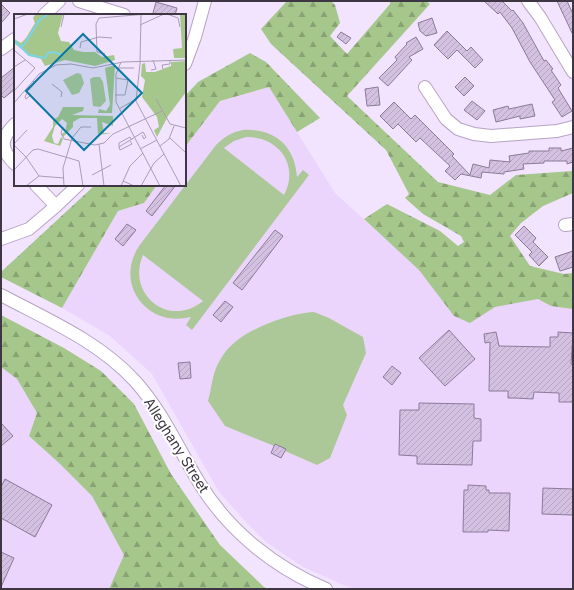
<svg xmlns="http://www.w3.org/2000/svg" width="574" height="590" viewBox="0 0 574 590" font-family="Inter,sans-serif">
<defs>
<pattern id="forest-firs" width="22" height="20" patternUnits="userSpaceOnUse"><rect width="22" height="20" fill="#a6c78b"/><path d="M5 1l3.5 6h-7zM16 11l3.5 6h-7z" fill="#89a273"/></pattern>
<pattern id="building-hatch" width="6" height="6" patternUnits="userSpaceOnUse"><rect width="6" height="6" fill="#d4c1e2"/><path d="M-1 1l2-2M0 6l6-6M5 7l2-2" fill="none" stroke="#b7a6c3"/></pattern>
</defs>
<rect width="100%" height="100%" fill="#f2e3fe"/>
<path fill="#ecd5fd" d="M269,87l66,106 121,110 117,-22v308h-217l-8,-2 -45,-20 -37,-25 -19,-19 -28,-31 -67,-118 -42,-38 -48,-28 56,-97 26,-8 13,-18h28v-38l35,-46z
M1,367l16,12 20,34 -8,23 30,27 33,33 32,59 -15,34h-108z"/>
<path fill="url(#forest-firs)" d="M287,1h44l4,4 5,18 -10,13 17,18 43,-50v-3h36l4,3 -83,92 91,86 52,13 26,-20 57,-4v22l-30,13 -22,17 -11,13 20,30 34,8 9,-1v36l-22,-3 -13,-7 -43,8 -25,16 -16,-7 -35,-46 -55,-51 23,-15 53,27 18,15 6,-4 -3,-6 -38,-22 -18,-16 4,-4 -23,-44 -115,-106 -10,-15z
M250,53l16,9 54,56 -23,14 -28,-45 -49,14 -35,46v-51l13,-14z
M95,185h62l-13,18 -26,8 -56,97 -61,-31v-5z
M1,315l63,33 37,23 33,33 37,70 49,71 44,42 4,2h-159l15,-34 -32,-59 -33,-33 -30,-27 8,-23 -20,-34 -16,-12z"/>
<path fill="#adc898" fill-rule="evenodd" d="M243,130c32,-2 52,16 54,47l6,-7 6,5 -117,155 -6,-5 5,-8c-44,11 -77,-33 -52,-71l77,-101c8,-8 16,-13 27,-15zM246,137c32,-1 54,28 38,58l-60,-47 10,-7zM143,255l60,46c-34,28 -77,-7 -60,-46z
M314,312l15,6 34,19 3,16 -23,52 4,10 -17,43 -13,7 -32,-14v-2l-10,-5 -1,2 -49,-20 -17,-25c3,-10 4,-23 8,-33 4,-9 10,-19 18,-25 18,-16 57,-30 80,-31z"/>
<path fill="url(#building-hatch)" stroke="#8b7a98" d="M484,1h18l10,10 1,-1 10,13 21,38 2,-1 7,9 -2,1 10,15 -3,3 14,23 -10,6 -10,-15 3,-2 -25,-38 -18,-34 -12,-16 -2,2z
M557,1h10l6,13v21z
M156,2l21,6 -2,7h-17l-5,-2z
M1,4l9,9 -9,10z
M432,18l5,15 -11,3 -6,-5 -2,-8z
M447,31l20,20 4,-4 12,13 -8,8 -18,-18 -9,9 -14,-14z
M341,32l10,6 -5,6 -9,-7z
M416,37l7,12 -14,8 3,3 -24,26 -9,-8 18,-18 -2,-3 12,-13 -1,-1z
M15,67v22l-11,9 -3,-3v-17z
M465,77l9,9 -10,10 -9,-9z
M378,87l2,18 -13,1 -2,-17z
M472,101l13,10 -8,9 -13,-10z
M394,102l17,17 4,-4 39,39 -2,2 18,19 3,-11 16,4 1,-8 20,2 -1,-6 20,-3v-2h20v-3h12v3l12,-3v14l-6,2v-3h-23v2l-21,1 1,5 -20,3v2l-22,-2 -1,6 -20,-4 -6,6 -10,-9 5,-5 -30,-28 -4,4 -18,-18 -5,5 -13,-13z
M532,104l3,12 -15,3v-3l-24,6 -3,-12 15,-4 1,3z
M166,185h10l-24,31 -6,-5z
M127,224l9,6 -13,16 -8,-7z
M524,226l12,12 -3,4 15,15 -9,9 -10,-11 3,-3 -17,-17z
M275,230l8,6 -41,54 -9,-7z
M573,251v16l-13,4 -5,-14z
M225,301l8,6 -12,15 -8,-7z
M449,330l26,29 -30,27 -26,-28z
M496,332l3,14 51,1v-10h8v-5l15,1 -2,31h2v38h-14v-9l-25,-1 -1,7 -18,-1h-7v-7h-19l1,-49 -5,1 -1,-9z
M190,362l1,16 -11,1 -2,-16z
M392,366l9,7 -9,12 -9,-8z
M419,403l55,1v14l7,1v22h-8l-1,24 -55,-1v-8l-18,-1 1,-45h19z
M1,423l12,13 -12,10z
M275,444l11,5 -5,9 -10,-5z
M5,479l47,26 -17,32 -34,-19v-31z
M468,485l18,1v4h3v3h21l-1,38 -21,-1v2h-25l1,-42h4z
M543,488l30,1v26l-31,-1z
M1,552l13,6 -13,29z"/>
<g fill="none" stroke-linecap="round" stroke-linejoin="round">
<g stroke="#b6a4c3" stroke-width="14">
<path id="minor" d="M79,1l45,14
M528,1l12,16 33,55
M44,15l15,-14
M1,49l14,-10
M185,64l10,-27 10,-36
M425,87l21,32 12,10 16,5 17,2 66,-5 16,-4
M15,124c-15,15 -15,25 0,40
M36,185l20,21
M565,225l8,-1
M1,239l28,-10 27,-23 22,-21
M1,295c47,25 97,46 134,86 28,31 44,69 65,103 29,47 75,84 126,105"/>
</g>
<use href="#minor" stroke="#fff" stroke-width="12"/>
</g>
<g text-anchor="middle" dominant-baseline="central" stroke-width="4" stroke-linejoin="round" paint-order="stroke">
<g font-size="14" fill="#3e3643" stroke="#fff">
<text transform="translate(177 445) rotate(58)">Alleghany Street</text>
</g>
</g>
<g transform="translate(14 14)">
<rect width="172" height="172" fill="#f2e3fe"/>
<path d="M49,0l-5,19 3,8 8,1 5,8 9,2h12l7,5 12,-2 1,5 -20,6 -30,-6 -20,6 -4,-7 -11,-3 -16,-13v-4l7,4 5,-5 9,-15 -2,-5 2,-3zM166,0h6v44h-12l-1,-9 9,-1zM172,47v31l-18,24 -11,21 -3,-7 5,-3 -2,-10 -15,-20 3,-17 -4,-4 1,-12 3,-1 1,9h9l16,-6v-4zM101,51l-3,48h-14l1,-4 7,2 4,-6 -5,-37zM49,93h21l-1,4 -11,4 41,1v10l-11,-4 2,11h8l-14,2 -1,-17h-17l-7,4v5l-10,10 -2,-3 4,-2 2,-9 -5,-4 -7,7 -3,10 2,7 4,1 3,-7 2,2 -3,7 -16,-5 9,-14v-7l5,-3z" fill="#a6c78b"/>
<path d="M63,59l4,1 3,9 -5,10 -7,2 -9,-15zM80,63h6l3,5 3,19 -6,6 -7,-1 -3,-27z" fill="#adc898"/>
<path fill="none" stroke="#7bd3e6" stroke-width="2" d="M0,26l15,15 16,3 3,-5 6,-1 8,3M6,33l4,-2 15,-24 9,-7"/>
<path fill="none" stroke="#aa9eb3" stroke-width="1" d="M127,0l-1,50 -4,37 45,85M153,0l11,4 2,9M0,5l14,-5M126,11l24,-11M47,13l3,-13M66,34l1,-6 18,-5 13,1M0,36l21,18 -21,23M91,40l-8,-2 -1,-28 3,-6 48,-4M107,48l-5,12v28l44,84M0,53l11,-7M104,54h16M149,55l-1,-4 8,-1v-4M137,56l5,-1 -3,-9M38,70l10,8 -1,5M13,78l8,-9 -2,-2M13,79l-2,4 1,2 5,-4 -3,-1M101,81h10l3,-15 -12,-2M142,85l14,25 16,4M0,89l25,-29 17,-9 15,-1 22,4 30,-6 63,-2M105,95l17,-10M49,113l-2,6 3,6 31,6 9,-2 9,-9 49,-23M156,124l16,15M116,127l2,3 -12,6 -1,-3 24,-15 3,5 -2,2 -2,-4M0,130l13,-14M85,130l5,42M0,131l12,12 13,19M146,132l9,-7 5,-13M105,133v-4l11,-6 2,3M126,135l17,-9M0,156l19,-20 5,-1 41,12 4,25M78,161l19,-10M109,167l11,5M12,172l13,-10 25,2M50,172l-1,-18 9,-30 9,-11h10M107,172l9,-20 13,-13M127,172l13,-23 10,-9"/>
<path fill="#0a7aa3" fill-opacity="0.15" stroke="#0a7aa3" stroke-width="2" d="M69,20l59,59 -58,57 -58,-59z"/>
<rect width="172" height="172" fill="none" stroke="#3e3643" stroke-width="2"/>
</g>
<rect width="574" height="590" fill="none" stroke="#3e3643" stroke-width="4"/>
</svg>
